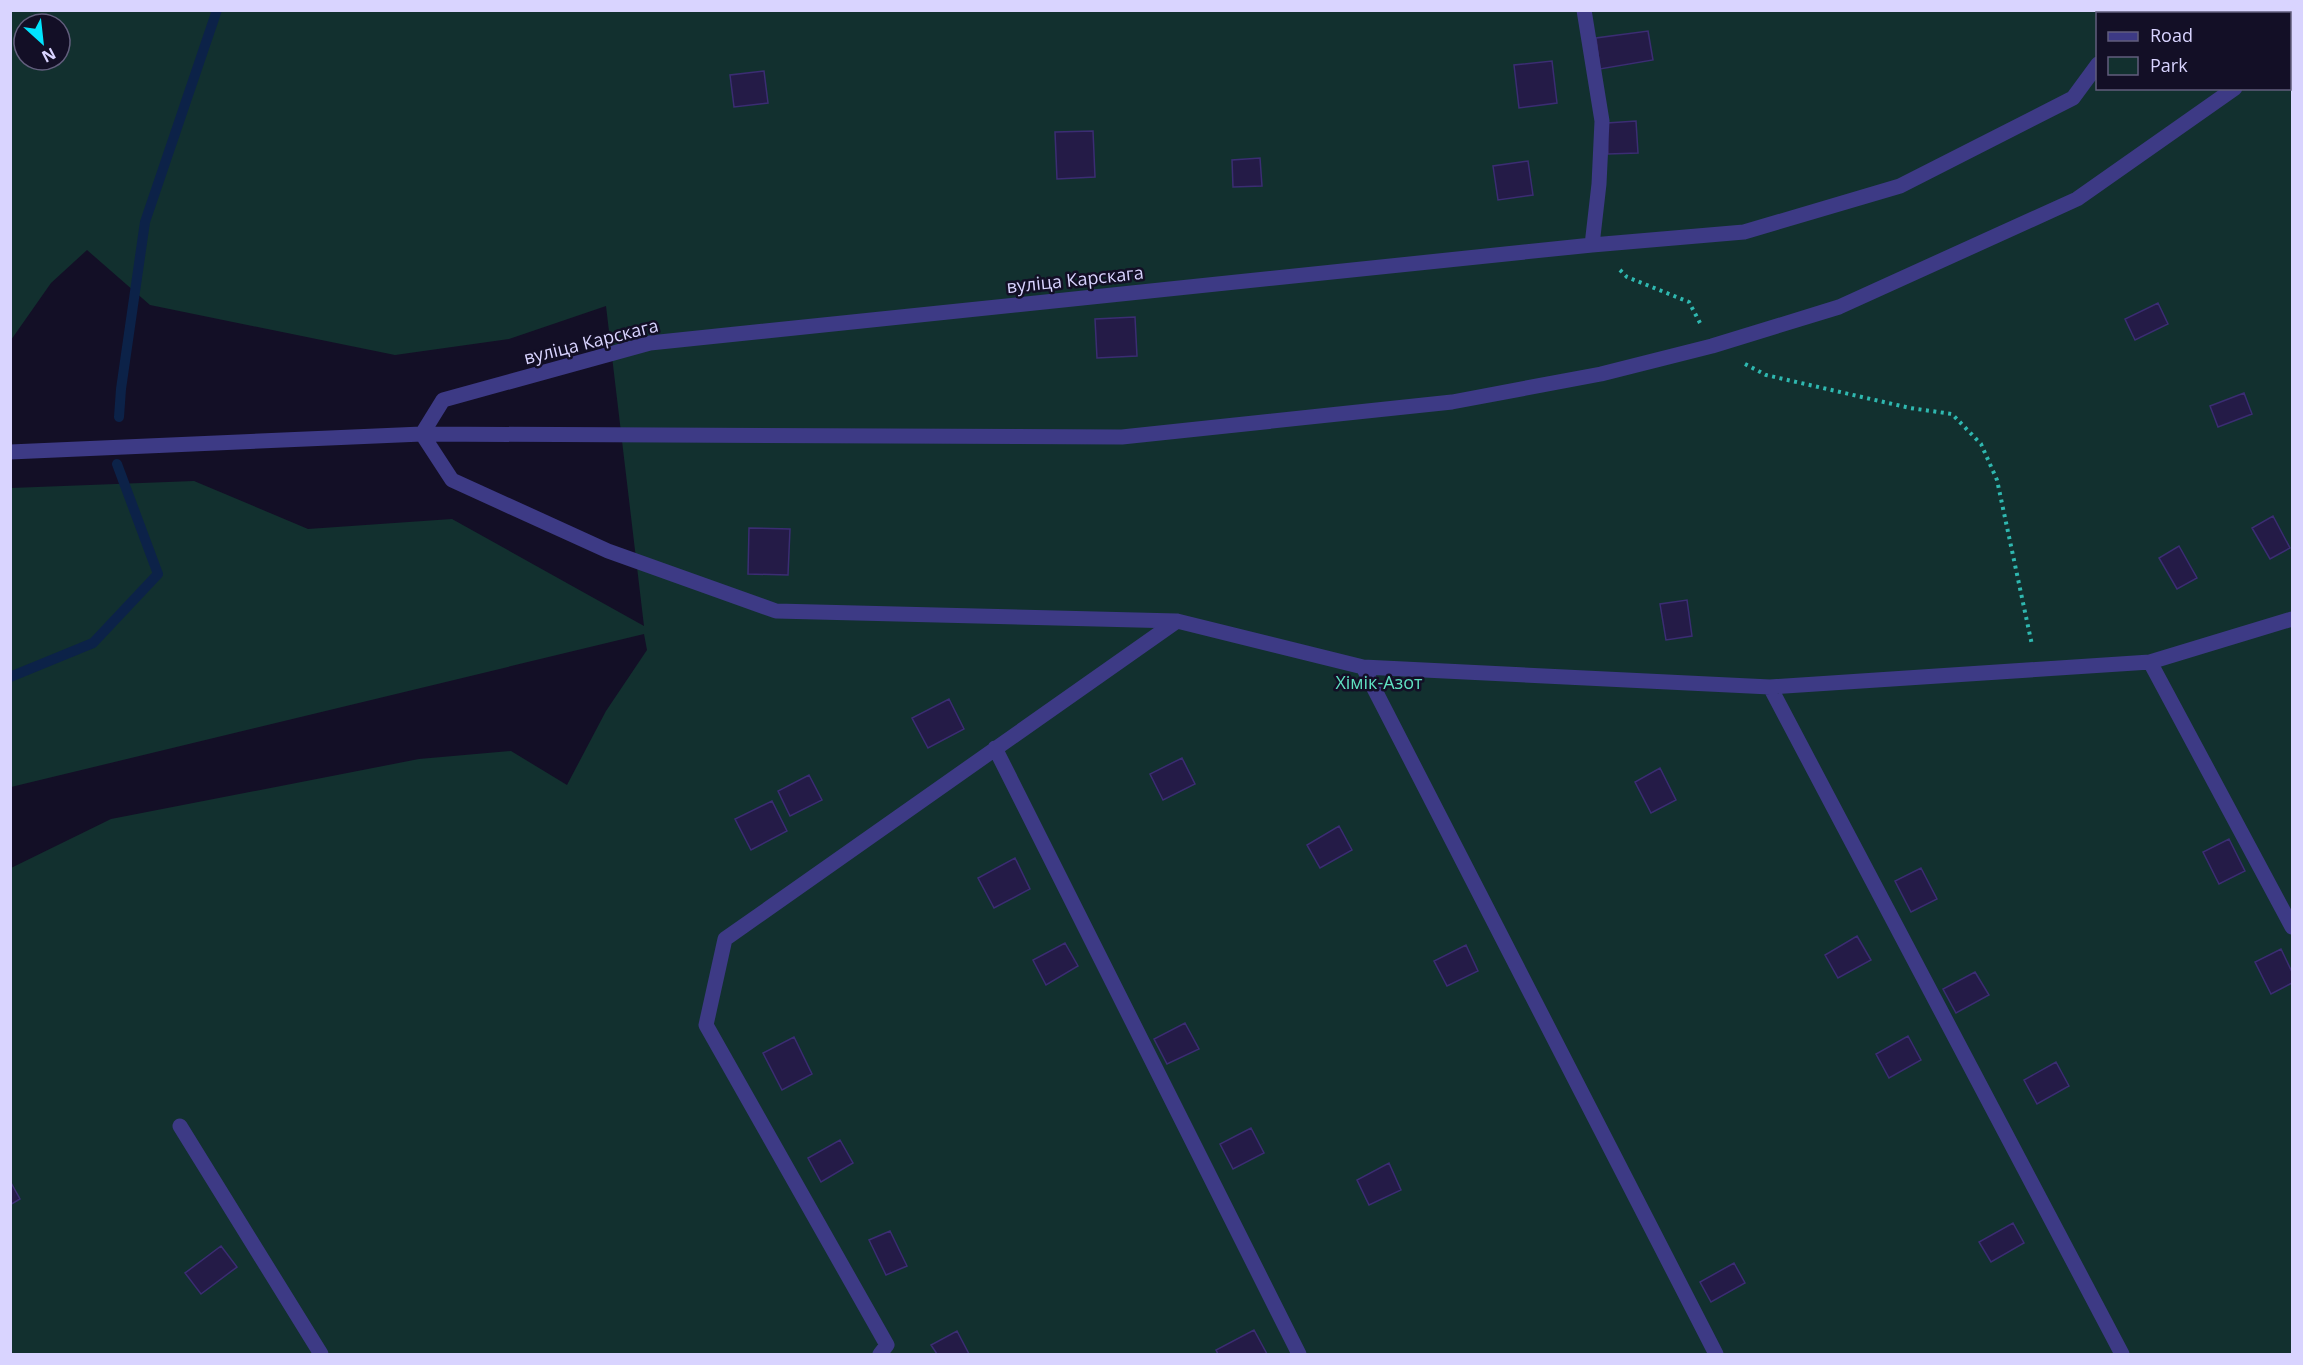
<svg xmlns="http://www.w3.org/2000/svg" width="2303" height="1365" viewBox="0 0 2303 1365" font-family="'Open Sans',sans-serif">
<rect width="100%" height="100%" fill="#130f26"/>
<path fill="#12302f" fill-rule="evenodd" d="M11,11h2281v1343h-2281v-486l100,-49 308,-60 92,-8 56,34 39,-74 41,-61 -3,-16 -633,153v-299l183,-7 114,48 144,-10 192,107 -38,-320 -97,33 -114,16 -245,-50 -63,-55 -36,33 -40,57zM2098,14h192v74h-192zM24,24h36v36h-36z"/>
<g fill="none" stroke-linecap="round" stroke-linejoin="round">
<path stroke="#0c2248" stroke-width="10" d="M119,417l2,-28 24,-167 72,-212
M10,677l83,-34 65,-69 -41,-110"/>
</g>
<path fill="#241b47" stroke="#3b2d73" stroke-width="1.5" d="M1648,31l5,29 -53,9 -4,-31z
M1552,61l5,42 -38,5 -5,-43z
M764,71l4,32 -34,4 -4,-32z
M1636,121l2,32 -30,1 -1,-31z
M1093,131l2,46 -38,2 -2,-47z
M1260,158l2,28 -29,1 -1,-27z
M1528,161l5,34 -35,5 -5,-34z
M2158,303l10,21 -33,16 -10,-21z
M1135,317l2,39 -40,2 -2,-39z
M2244,393l8,21 -34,13 -8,-21z
M2273,516l17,32 -20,11 -18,-31z
M749,528l41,1 -2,46 -40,-1z
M2179,546l18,32 -20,11 -18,-31z
M1687,600l5,36 -26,4 -6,-36z
M949,699l15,30 -36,19 -16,-30z
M1182,758l13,26 -32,16 -13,-26z
M1660,768l16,32 -25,13 -16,-31z
M809,775l13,25 -32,16 -12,-25z
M772,801l15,30 -36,19 -16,-31z
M1339,826l13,24 -32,18 -13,-23z
M2229,839l16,32 -26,13 -16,-32z
M1015,858l15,31 -36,19 -16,-30z
M1921,868l16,31 -26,13 -16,-31z
M1857,936l14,24 -33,18 -13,-23z
M1065,943l13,23 -32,19 -13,-25z
M1466,945l12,26 -31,15 -13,-25z
M2281,949l11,23v11l-21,11 -16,-32z
M1975,972l14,23 -33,18 -13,-24z
M1185,1023l14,26 -32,15 -13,-25z
M1908,1036l13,24 -32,18 -13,-24z
M794,1037l18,37 -30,16 -19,-37z
M2056,1062l13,24 -32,18 -13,-24z
M1251,1128l13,25 -31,16 -13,-25z
M840,1140l13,23 -32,19 -13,-24z
M1389,1163l12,27 -32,15 -12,-25z
M10,1181l10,18 -10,6z
M2013,1223l11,20 -33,19 -12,-20z
M890,1231l17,35 -21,9 -17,-35z
M221,1246l16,21 -36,27 -16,-21z
M1734,1263l11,20 -34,19 -11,-20z
M1254,1330l13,24h-49l-2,-4z
M957,1331l12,23h-32l-6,-9z"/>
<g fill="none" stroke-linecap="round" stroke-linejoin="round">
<path stroke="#2fb8b0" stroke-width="4" stroke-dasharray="3 4.5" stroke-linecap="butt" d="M1620,270l7,7 62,25 11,21
M1745,364l21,11 144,33 42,6 29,30 16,36 35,165"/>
<path stroke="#3d3a85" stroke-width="15" d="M1584,10l18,111 -3,63 -7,61
M2131,10v4
M2290,51l2,-2
M2098,64l-25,34 -173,88 -156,46 -152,13 -942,98 -207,57 -21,34 30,46 156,71 168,60 401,10 186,46 407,20 380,-25 142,-43
M10,452l412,-18 700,3 330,-35 149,-28 111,-28 127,-39 238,-108 158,-111
M2150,662l142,265
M1363,667l353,687
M1770,687l352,667
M995,748l304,606
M180,1126l141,228
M880,1354l7,-9 -181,-320 19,-86 452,-318"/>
</g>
<g text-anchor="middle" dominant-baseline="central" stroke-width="5" stroke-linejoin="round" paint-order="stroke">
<g font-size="18" fill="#d9d4ff" stroke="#130f26">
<text transform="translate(1075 279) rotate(-6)">вуліца Карскага</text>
<text transform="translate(591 341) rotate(-14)">вуліца Карскага</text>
</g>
<g font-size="18" fill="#5fe0c0" stroke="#130f26">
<text x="1379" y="682">Хімік-Азот</text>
</g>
</g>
<rect width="2303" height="1365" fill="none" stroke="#d9d4ff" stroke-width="24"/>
<rect x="2096" y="12" width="195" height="78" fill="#130f26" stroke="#625e7d" stroke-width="1.5"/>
<rect x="2108" y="32" width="30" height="9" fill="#3d3a85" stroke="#625e7d" stroke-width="1.5"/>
<text x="2150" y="42" font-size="18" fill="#d9d4ff">Road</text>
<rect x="2108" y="57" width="30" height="18" fill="#12302f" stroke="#625e7d" stroke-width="1.5"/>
<text x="2150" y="72" font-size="18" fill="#d9d4ff">Park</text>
<g transform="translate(42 42) rotate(153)"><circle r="28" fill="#130f26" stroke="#625e7d" stroke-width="1.5"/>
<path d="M0-4.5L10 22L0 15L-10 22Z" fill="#00e5ff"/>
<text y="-9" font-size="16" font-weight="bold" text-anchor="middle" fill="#d9d4ff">N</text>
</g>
</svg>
